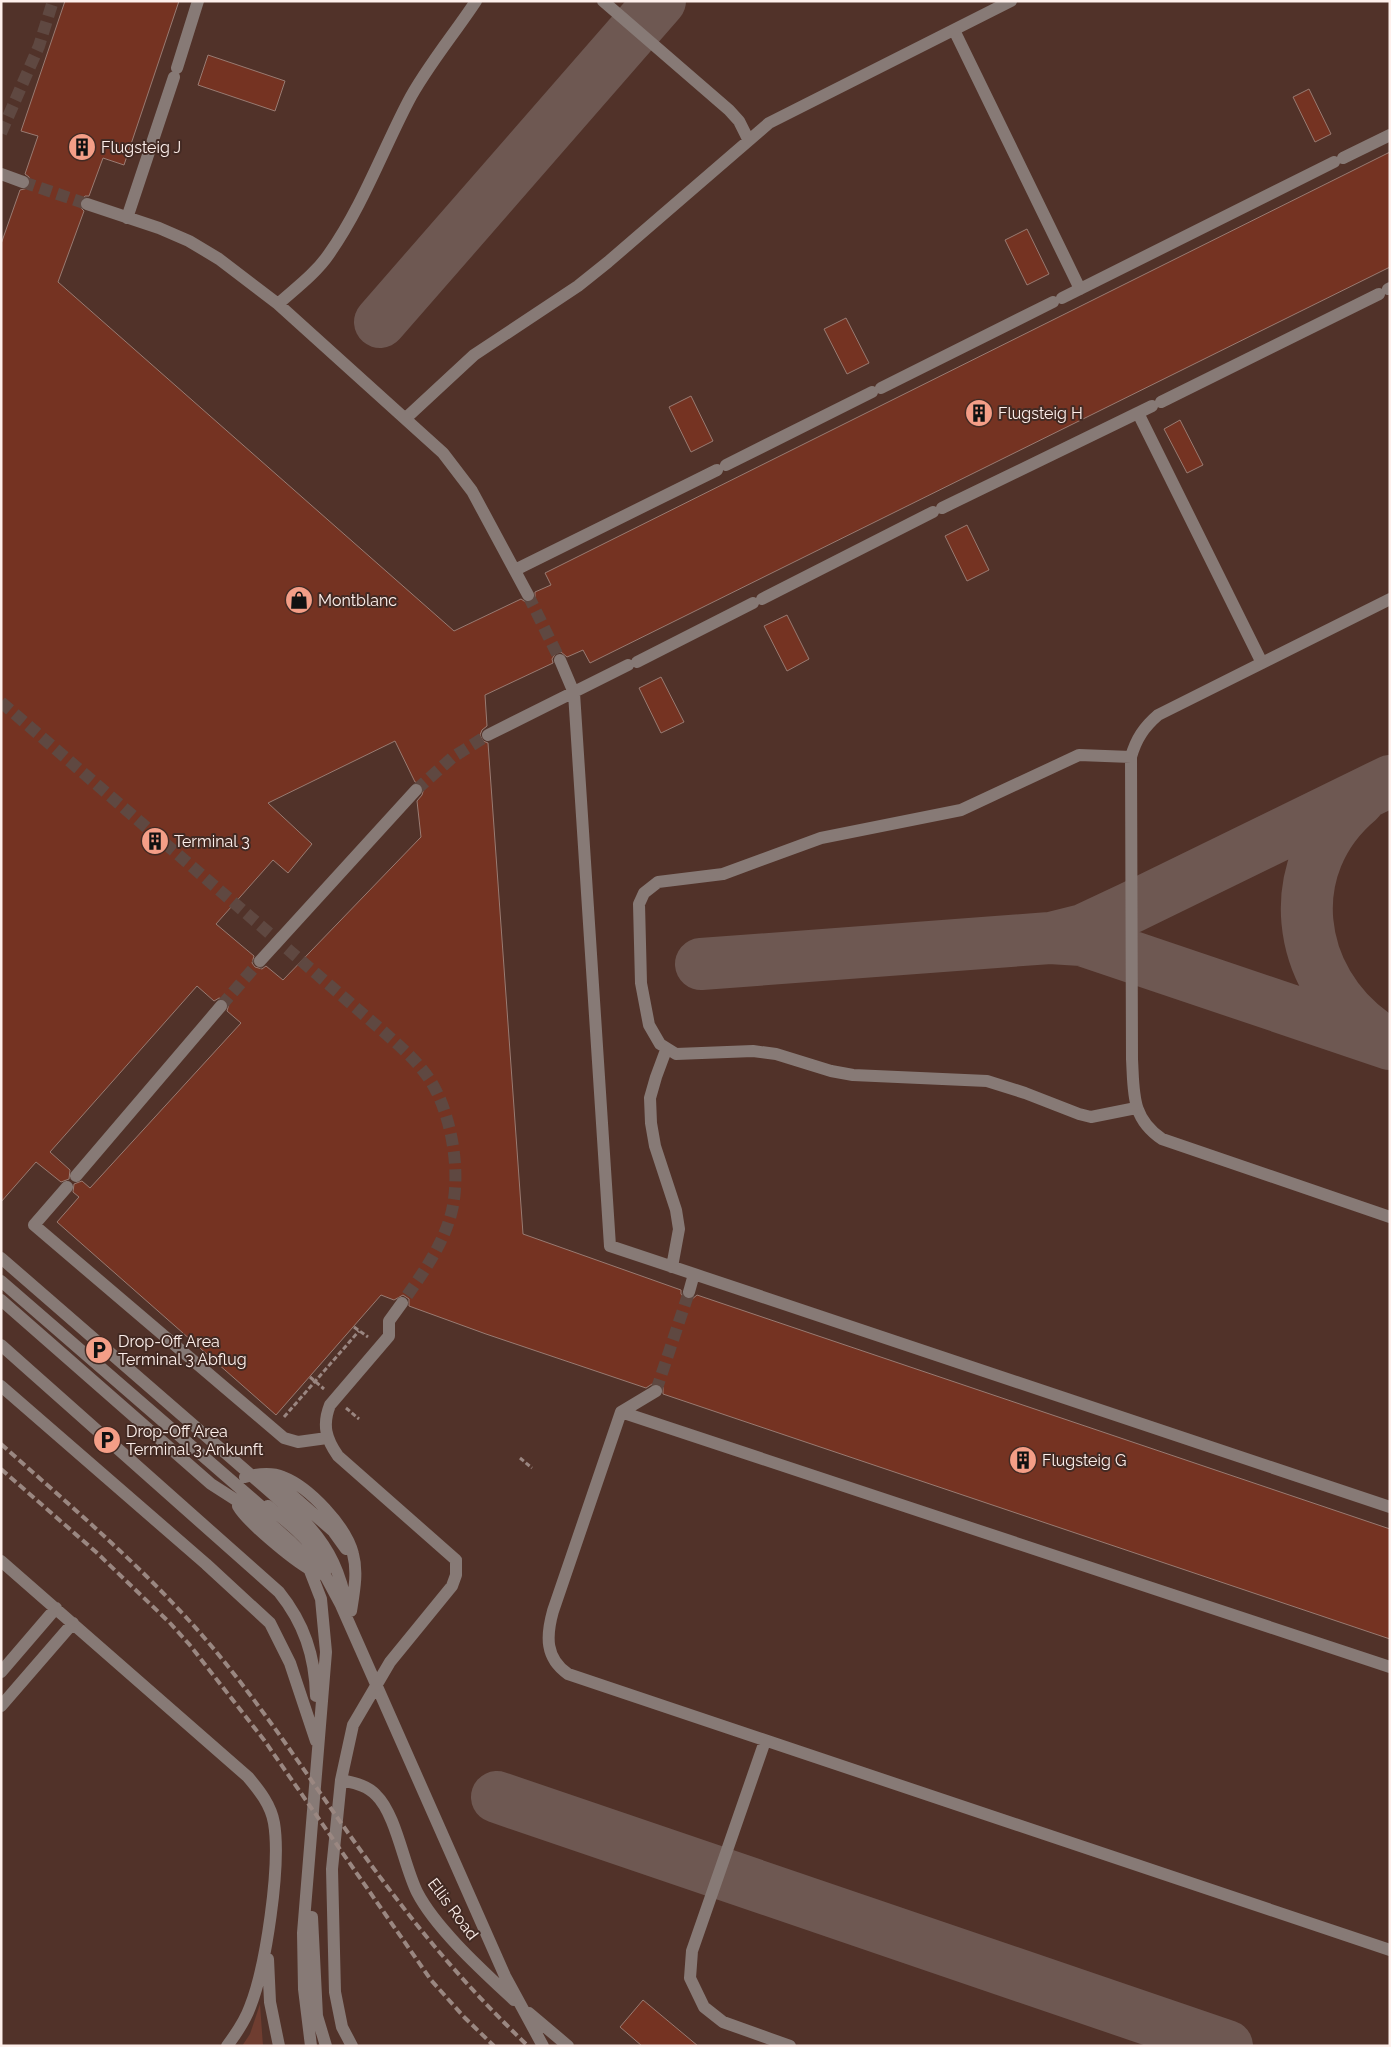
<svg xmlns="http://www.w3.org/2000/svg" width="1391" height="2047" viewBox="0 0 1391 2047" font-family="Raleway,sans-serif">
<rect width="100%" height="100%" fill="#432a23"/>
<path fill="#513229" d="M1,1h1389v2045h-1389z"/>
<path fill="#6f3d30" d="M260,2004l3,42h-21l8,-12z"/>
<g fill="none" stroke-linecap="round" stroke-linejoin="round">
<path stroke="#6e5852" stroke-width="52" d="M380,322l280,-321
M1359,800c-79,66 -64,179 16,235
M1051,938l32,-8 49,-23 258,-126
M701,964l349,-26 32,2 308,104
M497,1797l730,249"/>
</g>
<path fill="#753322" stroke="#997b72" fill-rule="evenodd" d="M65,1h114l-55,164 -21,-7 -14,38h-4l-5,5 -1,5 5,5 -26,71 396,349 67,-32 6,4 5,-1 3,-3v-7l16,-7 -6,-12 845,-421v115l-800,396 -7,-13 -16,7 -6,-5 -5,1 -4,6 1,4 -68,32 2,31 -5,4 -2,5 3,6 5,2 35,491 158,56v4l5,6h5l6,-5 693,234v110l-727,-245v-7l-4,-3h-7l-6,4 -160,-54 -77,-28v-7l-6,-4 -9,5 -13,-5 -105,120 -219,-193 22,-25 -6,-5 1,-8 8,-3 8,7 151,-165 -14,-12 2,-7 -3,-4 -7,-2 -5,3 -17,-15 -147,166 20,18 -1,9 -8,3 -25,-20 -35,40v-958l19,-54 8,-2 3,-4 -2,-7 -4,-3 13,-38 -17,-5zM395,741l20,41 6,2 3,4 -2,7 -5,6 4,36 -138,143 -17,-14 -4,3 -7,-2 -3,-4 2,-7 -38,-32 57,-64 15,13 24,-29 -44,-41z
M208,55l77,26 -10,30 -77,-26z
M1309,89l22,45 -16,8 -22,-45z
M1027,229l22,45 -22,11 -22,-45z
M846,318l23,45 -22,11 -23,-45z
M691,396l22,45 -22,11 -22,-45z
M1180,420l23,45 -16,8 -23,-44z
M967,525l22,45 -22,11 -22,-45z
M787,615l22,44 -22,12 -23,-45z
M661,677l23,45 -23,11 -22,-45z
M643,2000l55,46h-56l-22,-19z"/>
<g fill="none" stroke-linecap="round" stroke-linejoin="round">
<path stroke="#5f4841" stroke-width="12" stroke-dasharray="12 6" stroke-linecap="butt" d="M1,133l38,-87 14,-45
M23,182l64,22
M528,595l32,65
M1,702l384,331c16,14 33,29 45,47 23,36 33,100 19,141 -10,30 -29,56 -47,82
M416,790l37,-33 35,-22
M221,1006l39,-45
M656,1391l33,-99"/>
<path stroke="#9a8681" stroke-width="3" stroke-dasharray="5 2.5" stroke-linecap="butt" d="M354,1327l14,10
M310,1377l14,12
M346,1408l13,11
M284,1417l75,-86
M520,1458l12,10"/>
<path stroke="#877a76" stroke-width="12" d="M603,1l126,109 10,11 9,18
M954,30l126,259
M177,68l21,-67
M1343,158l47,-23
M1,174l22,8
M87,204l72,24 30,13 30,18 59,45 165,149 29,38 56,104
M127,218l47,-141
M1388,289l2,-1
M1062,298l272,-136
M278,304c18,-16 38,-31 51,-50 33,-47 53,-102 79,-152 17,-33 47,-69 68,-101
M881,388l172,-86
M1161,402l218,-108
M1138,413l124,250
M406,418l68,-63 104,-69 30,-24 161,-139 242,-122
M726,465l146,-73
M942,508l210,-102
M515,570l202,-100
M762,599l171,-87
M1390,599l-232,116c-14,12 -22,24 -27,42l1,302c2,34 -1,59 30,80l228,78
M560,660l14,33 36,553 84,28 -5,18
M637,662l116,-59
M488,735l140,-70
M1131,757l-52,-2 -118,55 -140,28 -98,36 -65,8 -14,11 -5,11 2,79 8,42 11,19 16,10 77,-3 23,3 55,17 22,4 134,6 38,12 54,21 12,3 45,-9
M260,961l156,-171
M666,1050l-10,27 -6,21 1,25 4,23 21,64 3,19 -7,38
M76,1176l145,-170
M67,1187l-33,38 250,213 14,4 29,-4
M1,1258l305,265c24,26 35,51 41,85
M694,1274l696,233
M1,1281l270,234
M1,1300l210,184 53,34 27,24 35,35 15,28 164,371 38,70
M1,1345l278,247c25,31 36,64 37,104
M1,1386l205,178 64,59 20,40 26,78
M656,1391l-35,21 -68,199c-7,25 -8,47 15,63l822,276
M621,1412l769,255
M269,1475l64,56 13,18
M245,1477c12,-3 26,-5 38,0 26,10 63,49 70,77 5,18 1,38 -2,57
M238,1506c9,16 55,54 73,64
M268,1506c23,20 47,35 57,67
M1,1561l247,216c11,13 23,28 26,46 7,42 -8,144 -24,184 -5,14 -14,27 -23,39
M307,1563l14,36 5,53 -23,281 1,56 7,57
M1,1672l55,-64
M1,1706l72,-83
M765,1741l-73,210 -2,27 14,29 19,15 67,24
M341,1780c13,3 26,5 35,15 20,19 28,71 41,97 19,37 67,80 97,108
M312,1917l5,99 9,30
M268,1959l2,43 9,44
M529,2013l39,33
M352,2046l-10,-19 -7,-35 -3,-123 9,-89 12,-55 37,-63 62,-76 4,-11v-15l-118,-104c-12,-17 -16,-31 -8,-51l59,-69v-15l13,-18"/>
<path stroke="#9a8781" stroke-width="4" stroke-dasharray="8 4" stroke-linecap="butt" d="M1,1444c75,67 153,132 217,210 65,79 118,167 181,248 39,51 82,99 129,144
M1,1469l95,83 73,70 20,22 75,96 167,240 33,37 30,29"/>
</g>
<defs>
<g id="building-disc" transform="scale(1.4375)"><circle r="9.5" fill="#f49e87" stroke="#432a23"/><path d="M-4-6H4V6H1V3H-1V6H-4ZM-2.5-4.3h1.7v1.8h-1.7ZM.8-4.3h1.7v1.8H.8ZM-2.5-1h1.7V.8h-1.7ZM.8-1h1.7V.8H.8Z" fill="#111"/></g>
<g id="shop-disc" transform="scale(1.4375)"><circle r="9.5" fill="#f49e87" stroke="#432a23"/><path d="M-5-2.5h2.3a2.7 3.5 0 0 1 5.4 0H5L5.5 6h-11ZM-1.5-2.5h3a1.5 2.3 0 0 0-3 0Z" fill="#111"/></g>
<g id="parking-disc" transform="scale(1.4375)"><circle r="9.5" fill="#f49e87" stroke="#432a23"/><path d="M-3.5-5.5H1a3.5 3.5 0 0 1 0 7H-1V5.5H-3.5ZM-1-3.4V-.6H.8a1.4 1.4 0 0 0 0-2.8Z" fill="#111"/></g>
</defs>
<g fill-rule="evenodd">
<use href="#building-disc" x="82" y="147"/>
<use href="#building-disc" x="979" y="413"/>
<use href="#shop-disc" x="299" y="600"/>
<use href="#building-disc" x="155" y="841"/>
<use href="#parking-disc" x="99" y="1350"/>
<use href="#parking-disc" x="107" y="1440"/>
<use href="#building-disc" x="1023" y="1460"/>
</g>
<g text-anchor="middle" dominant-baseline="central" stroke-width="4" stroke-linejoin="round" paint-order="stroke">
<g font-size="16" fill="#fef0ec" stroke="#432a23" text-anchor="start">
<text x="101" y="147">Flugsteig J</text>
<text x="998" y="413">Flugsteig H</text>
<text x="318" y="600">Montblanc</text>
<text x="174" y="841">Terminal 3</text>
<text x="118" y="1341">Drop-Off Area<tspan x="118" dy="18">Terminal 3 Abflug</tspan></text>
<text x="126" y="1431">Drop-Off Area<tspan x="126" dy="18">Terminal 3 Ankunft</tspan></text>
<text x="1042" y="1460">Flugsteig G</text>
</g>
<g font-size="16" fill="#fef0ec" stroke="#432a23">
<text transform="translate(453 1909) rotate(53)">Ellis Road</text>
</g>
</g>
<rect width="1391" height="2047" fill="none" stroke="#fef0ec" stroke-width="5"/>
</svg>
